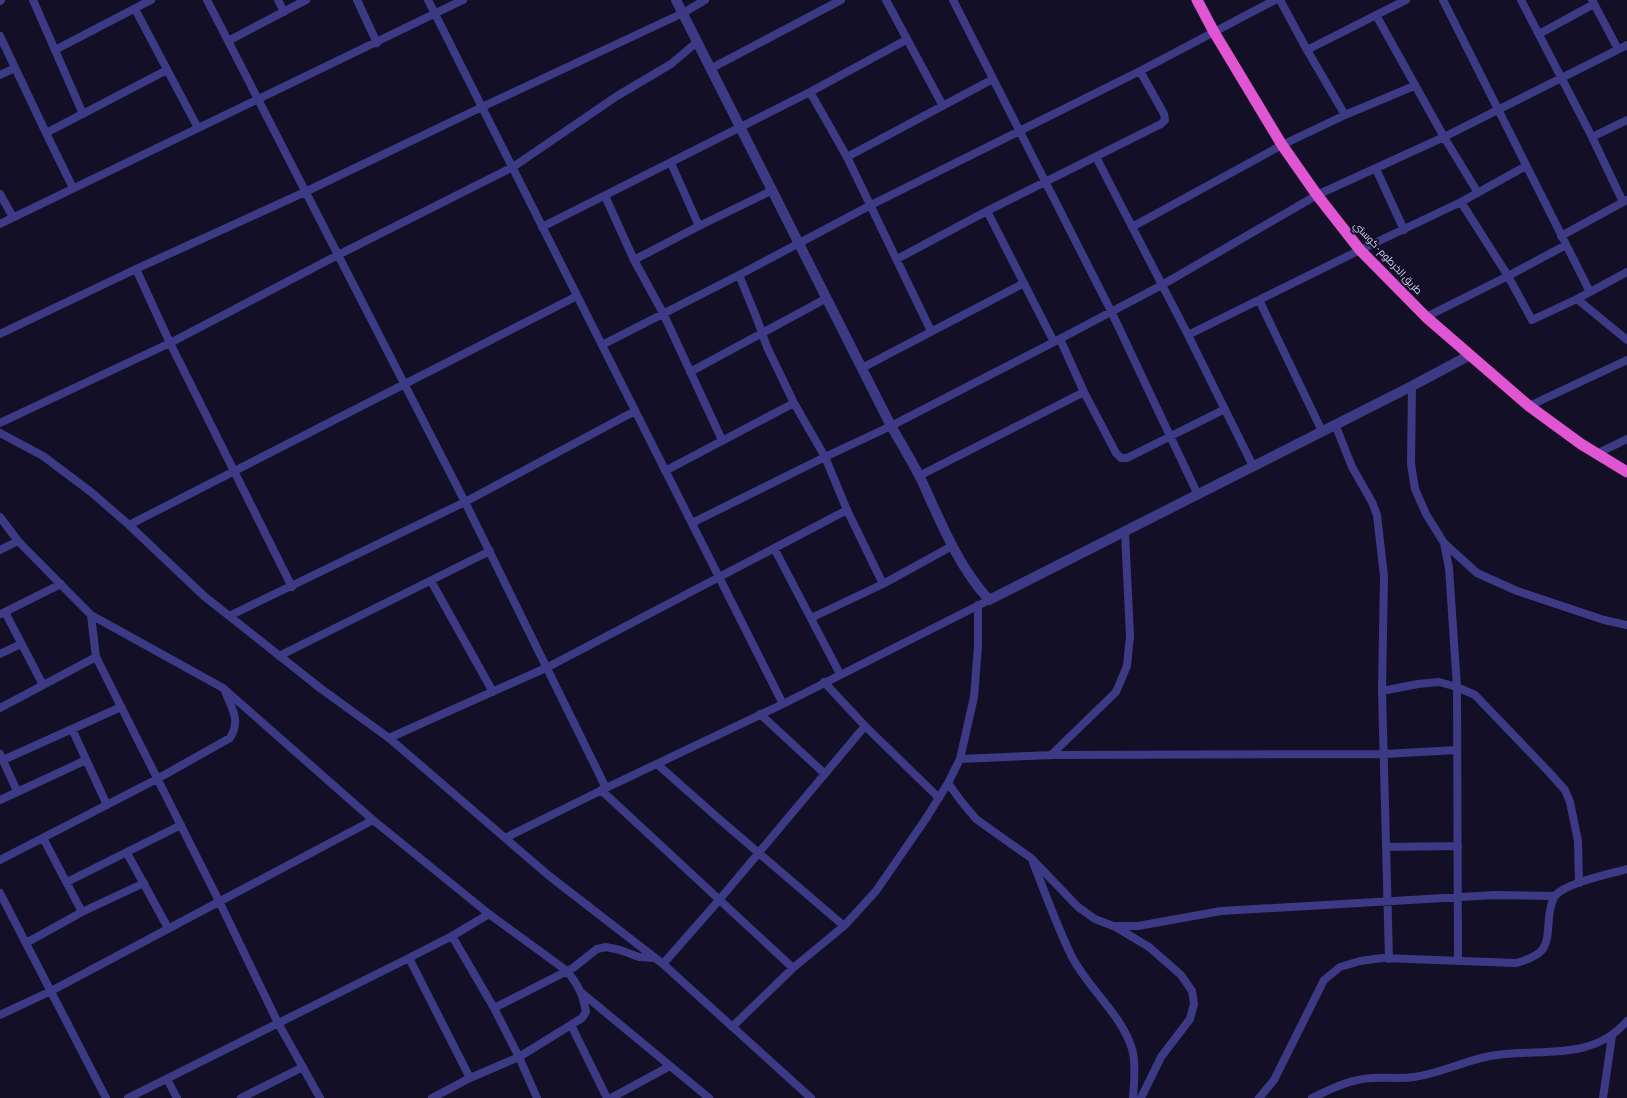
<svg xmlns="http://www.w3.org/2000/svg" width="1627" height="1098" viewBox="0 0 1627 1098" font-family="'Asap Condensed',Cairo,sans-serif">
<rect width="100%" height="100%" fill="#130f26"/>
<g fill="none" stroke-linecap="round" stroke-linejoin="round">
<path stroke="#3d3a85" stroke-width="8" d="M33,0l50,114
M207,0l258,502 141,286
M278,0l6,12
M357,0l20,43
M428,0l355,704
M886,0l57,106
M953,0l158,311 87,184
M1280,0l27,50 38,65
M1443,0l147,292
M1521,0l71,137 31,65
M1592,0l26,49
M0,1l1,-1
M135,9l63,119
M1376,15l68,122 34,56
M1539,34l55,-30
M0,36l46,97 27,55
M228,41l78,-41
M55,50l96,-50
M1307,50l99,-50
M710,69l131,-69
M0,75l15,-7
M810,92l37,65 84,174
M46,133l121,-63
M1592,137l35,-17
M847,157l146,-78
M1096,157l92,178 65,131
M671,163l28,63
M1376,169l28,61
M0,194l13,23
M605,196l29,64 29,53 59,127
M1461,202l47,74 24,44 45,-21 50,-27
M987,211l67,131
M0,224l463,-224
M542,227l268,-135 96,-52
M1132,227l150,-82 63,-30 69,-29
M1561,236l66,-36
M897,259l90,-48 174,-87 4,-4 -1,-6 -24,-43
M634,260l65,-34 74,-36
M136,269l34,74 122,244
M739,275l18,44 10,28 27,56 31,54 22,53 36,74
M1577,299l50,41
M1259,300l63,131
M1426,317l82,-41 58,-31
M0,334l136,-65 169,-77 177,-85 201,-94 22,-13
M1188,335l172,-85 101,-48 65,-36
M1060,339l24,53 32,61 5,5h6l98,-49
M602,345l137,-70 132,-70 269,-134 135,-71
M862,368l162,-85
M690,372l137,-74
M1412,386l-1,78 4,25 11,25 18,29 33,30 40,18 87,29 23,5
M1529,406l98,-46
M0,423l170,-80 168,-88 175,-88 104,-71 54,-32 26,-22
M1335,424l17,43 20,35 5,13 7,61 -2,115 7,268
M0,433l43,23 48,36 38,33 75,71 116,92 69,50 159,137 115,89 148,134
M1596,454l31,-15
M665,471l129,-68
M919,476l165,-84
M0,517l18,24 73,74 5,42 -96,51
M692,523l133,-66 66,-31 163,-84 108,-57 155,-90 127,-58 183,-92
M129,525l448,-229
M1444,543l5,25 8,119 1,274
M774,548l66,126
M0,550l18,-9
M431,581l62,111
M5,612l38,73
M1,614l60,-30
M91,615l132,73 150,132 116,94 78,57c11,14 16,23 19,41l-4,6 -63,39 -49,21 -38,20
M229,616l236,-114 170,-91
M811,618l72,-34 69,-38
M0,654l21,-10
M279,656l211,-105
M96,657l123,244 59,122 42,75
M824,682l41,44 74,72
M1382,691l36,-7 21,-2 18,5 18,8 72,75 18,20 5,12 8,39 1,42
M760,714l65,60
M72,729l35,76
M389,738l159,-71 299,-157
M0,754l17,37
M1051,755l65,-63 11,-26 3,-30 -5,-104
M960,759l91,-4 333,-1 73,-4
M3,760l118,-53
M657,764l61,54 126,108
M948,783l13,18 15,18 55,39 47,49 17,12 18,7h25l83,-15 274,-16 60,1
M601,790l192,178
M0,800l86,-40
M43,838l39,74
M505,838l101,-50 177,-84 206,-104
M1386,847l72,-1
M127,853l41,75
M0,860l157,-81 73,-41c11,-18 2,-29 -5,-47
M1033,862c12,31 24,64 38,93 17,34 50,58 61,94 4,12 2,37 1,49
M67,882l114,-57
M0,893l106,205
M1114,926l35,21 32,28 11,16 2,13 -4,15 -29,38 -20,41
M452,936l42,72 25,49 18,41
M26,943l56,-31 62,-29
M409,958l61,120
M663,964l57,-65 145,-173
M582,993l127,105
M494,1008l79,-40 24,-19 9,-2 14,3 19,7 16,1
M0,1015l51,-24 322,-171
M571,1025l36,73
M732,1027l61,-59 51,-42 32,-35 51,-74 21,-34 12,-24 14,-62 4,-51v-41
M167,1079l10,19
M128,1098l281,-140 43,-22 37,-22
M241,1098l62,-31
M611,1098l59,-32
M1259,1098l15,-18 50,-100 16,-13 20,-6 22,-3 134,5c32,-9 31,-17 33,-46 1,-7 2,-15 6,-21 10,-13 55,-22 72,-27
M1312,1098c19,-9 38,-19 60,-20 14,-1 28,1 42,-1 27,-4 50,-16 76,-21 48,-9 101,7 137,-35
M1603,1098l9,-62"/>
<path stroke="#3d3a85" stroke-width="10" d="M676,0l215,426c10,17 20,34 29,51 20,43 37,88 69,123l423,-214 58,-31"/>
<path stroke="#e055d1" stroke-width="11" d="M1197,0l17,32 68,113 35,50 43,55 66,67 103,89 52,38 46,28"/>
</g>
<g text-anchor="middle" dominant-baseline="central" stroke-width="4" stroke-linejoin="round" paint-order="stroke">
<g font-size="10" fill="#d9d4ff" stroke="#130f26">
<text transform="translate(1388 258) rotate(47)">طريق الخرطوم - كوستي</text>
</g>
</g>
</svg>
